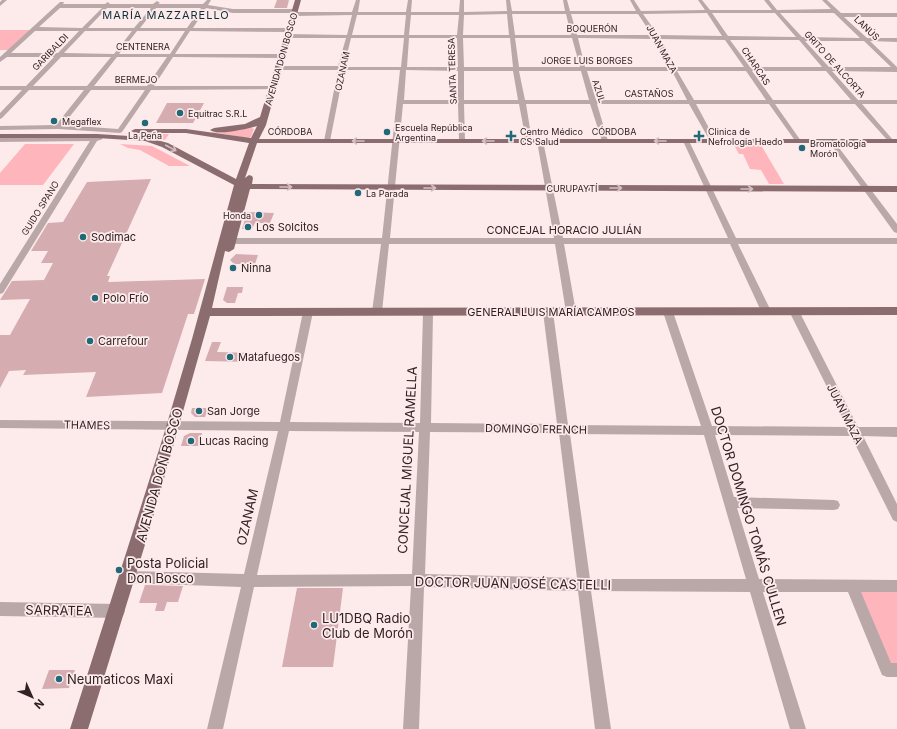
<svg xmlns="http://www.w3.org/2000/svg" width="897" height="729" viewBox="0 0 897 729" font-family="Inter,sans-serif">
<rect width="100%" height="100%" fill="#fdebec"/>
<path fill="#feb5bb" d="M0,30h30l-21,20h-9z
M252,128l2,1 -3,8 -3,1 -37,-6z
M0,133l169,1 -4,6 -15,-4 -14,-2z
M25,144h49l-31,41h-43v-12z
M120,144l32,2 38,20h-21l-29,-16 -12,-2z
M734,145h27l23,39h-15l-8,-14 -11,-1 -7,-15h-4z
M860,591l37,1v72h-7z"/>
<path fill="#d5acaf" d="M277,0h12l-2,8h-13z
M167,103h37l-11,20h-37z
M151,179l-44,97h3l-2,6 97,-3 -11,35h-6l-26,79 -76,4 10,-25 -73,3 3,-5 -17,1 -9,17v-53h10l20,-36 -30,1 12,-19 32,-1 9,-17h-12l7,-12h-17l17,-28 15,-1 24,-40z
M247,212l27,1 -4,10h-15l-3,6h-10z
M236,254l22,1 -3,9h-21l-4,-4z
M227,287h16l-1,6h-4l-3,10h-8l-4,-3z
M212,342h9l-4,10 37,1 -3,9 -46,-1z
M192,408h16l-3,9h-10l-4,-4z
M190,433h12l-4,13h-17l3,-10z
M145,585h2l36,1 -5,16h-11l-3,9h-9l2,-8h-18z
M297,588h46l-10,79h-51z
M49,670h26l-6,18 -27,1z"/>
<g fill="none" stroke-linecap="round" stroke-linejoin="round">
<path fill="#baa8a9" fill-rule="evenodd" d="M2,0h5l-7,6v-4z
M207,0h4l-3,5 25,4h62l3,2 -3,1h57l4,-12h4l-2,12h48l2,-12h4l-1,12h48l1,-12h4v12l43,-1 -1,-11h4l2,11h53l-2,-11h4l3,11h66l-6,-11h4l7,11 64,-1 -7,-10h4l8,10h62l-8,-10h5l8,10 54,-1 -9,-9h5l14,13h56v4h-53l23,21h30v4l-27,-1 27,26v5l-65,-1 26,29h39v4h-35l31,36v2h-4l-34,-38h-80l26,37 -3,2 -2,-1 -27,-38h-73l20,37 -3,2 -3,-2 -21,-37h-92l11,37 -3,2 -3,-2 -12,-37h-64l6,37 -3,2 -3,-2 -7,-37h-55l1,37 -3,2 -3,-2 -1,-37h-55l-13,134h164l-17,-97 3,-2 3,2 20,97h165l-45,-97 3,-2 3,2 47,97h161v6h-159l33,67 -5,3 -5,-3 -31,-67h-166l12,68 -5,3 -5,-3 -11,-68h-166l-7,68 -2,2h-6l-2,-2 9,-68h-150l-4,-3 4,-3h151l18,-168h-56l-14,71 -3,2 -3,-2 14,-71h-60l-3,-2 3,-2h60l8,-28h-60l-3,-2 3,-2 61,1 5,-20 -58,1 -3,-2 3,-1h-61l-27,-5 -13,20h95l3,2 -3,2 -98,-1 -15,23h106l3,2 -3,2 -108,-1 -19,29h118l2,1v2l-123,1 -29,42 -2,1 -62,-4 -58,1v-4l56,-1 28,-35h-55l-27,28 -2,1v-6l22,-23h-22v-4h26l28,-29h-47l-7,5v-5l60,-55h4l-1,2h42l3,-2 2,2h43l4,-3 3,2 -2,1h45zM60,8h42l-20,20 -43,-1zM107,8h44l-17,20h-46zM156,8h45l-14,20h-47zM707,13l15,23 -64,-1 -15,-21zM712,13h63l21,24 -68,-1zM780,13h54l26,25 -58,-1zM507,14l2,21h-46l1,-20zM512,14h54l5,21h-56zM571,14h67l14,21h-75zM357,15h49l-2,20h-52zM411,15h48l-2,20h-48zM35,31h44l-21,22h-47zM85,31h47l-18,23 -50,-1zM137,31h48l-15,23h-51zM351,38h53l-3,29h-57zM409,38h48l1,29h-51zM463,38h47l3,29h-49zM515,38h57l8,29h-61zM578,38l76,1 16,28h-85zM660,39l65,1 19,27h-68zM730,40h69l23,27h-72zM805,41h59l27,26h-62zM61,57h50l-24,29h-54zM117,57h50l-20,29h-53zM406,70l52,1v29h-54zM464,71h49l5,29h-54zM519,71h62l8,29h-64zM587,71h85l15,29h-91zM677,71h69l20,29h-72zM752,71h74l25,29h-78zM91,90h54l-27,39 -55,-4z
M97,134l6,5 -6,2 -94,152 -3,1v-10l90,-143 -90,1v-4l93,-1z
M831,139l2,1 64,84v9l-3,-1 -65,-90v-2z
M794,308l5,3 59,116h39v10l-34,-1 34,68v18l-4,-2 -42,-84 -136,-1 19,62 100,3 4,1 2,4 -2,4 -4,1 -97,-2 22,71 138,1v12h-36l30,71h6v14h-10l-5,-2 -34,-83h-85l43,137h-16l-40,-137 -159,-1 20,138h-16l-17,-138 -154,-4 -5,142h-16l8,-143 -157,1 -31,142h-16l34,-142 -112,-4 -5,-2 -1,-4 1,-4 5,-2 115,3 34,-143 -278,-3v-8l280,2 23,-110 5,-3 5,3 -23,110 130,1 3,-110 5,-3 5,3 -2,110 126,1 -14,-112 5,-3 5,3 15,113 133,1 -38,-114 5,-3 5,3 39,114 135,1 -58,-116zM289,431l130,1 -7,142 -155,1zM430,432l129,1 18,145 -152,-4zM570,434l134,1 42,144h-156z
M0,602l118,2 5,2 2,5 -2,5 -5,2 -118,-2z"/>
<path fill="#8c6d6f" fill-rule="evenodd" d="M295,0h6l-35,125 -7,14h638v4h-640l-12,35 4,-3 3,1 1,2 -1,6 645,2v6l-647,-3 -16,60 -5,3 -4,-1 -13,57 685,-1v8l-687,1 -62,219 -60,194h-18l93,-292 29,-98 42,-154 -72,-38 -17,-6 -48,-3h-97v-4h97l49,3 22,6 68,36 13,-36 -63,-10h-51l-4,-2 4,-2h51l65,9 6,-12c-10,3 -40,10 -47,4l4,-2 31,-4 15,-7z"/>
</g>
<defs><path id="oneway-shaft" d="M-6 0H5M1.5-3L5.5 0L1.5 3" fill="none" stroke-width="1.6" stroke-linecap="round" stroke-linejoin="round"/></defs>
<g stroke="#d5bfc0">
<use href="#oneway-shaft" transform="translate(358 141) rotate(-180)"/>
<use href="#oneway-shaft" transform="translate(488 141) rotate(180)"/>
<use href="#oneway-shaft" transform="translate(660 141) rotate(180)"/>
<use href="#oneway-shaft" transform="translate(171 148) rotate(28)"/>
<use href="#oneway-shaft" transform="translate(286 187)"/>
<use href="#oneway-shaft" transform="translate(430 188)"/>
<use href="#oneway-shaft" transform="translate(616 188)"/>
<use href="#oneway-shaft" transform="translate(747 189)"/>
</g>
<g fill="#226978" stroke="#fdebec" stroke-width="1.5">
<circle cx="180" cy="113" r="4"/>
<circle cx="54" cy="121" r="4"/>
<circle cx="145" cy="123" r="4"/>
<circle cx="387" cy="132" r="4"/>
<path d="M509 130h4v4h4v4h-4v4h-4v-4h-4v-4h4z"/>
<path d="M697 130h4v4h4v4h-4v4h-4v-4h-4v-4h4z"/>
<circle cx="802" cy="148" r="4"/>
<circle cx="358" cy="193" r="4"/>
<circle cx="259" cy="215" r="4"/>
<circle cx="248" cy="227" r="4"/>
<circle cx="83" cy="237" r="4"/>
<circle cx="233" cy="268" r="4"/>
<circle cx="95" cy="298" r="4"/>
<circle cx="90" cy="341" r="4"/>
<circle cx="230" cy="357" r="4"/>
<circle cx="199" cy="411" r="4"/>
<circle cx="191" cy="441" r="4"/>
<circle cx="119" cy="570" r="4"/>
<circle cx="314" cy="625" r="4"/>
<circle cx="59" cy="679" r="4"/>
</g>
<g text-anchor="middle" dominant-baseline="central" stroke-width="3.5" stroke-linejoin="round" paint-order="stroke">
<g font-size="9" fill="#312223" stroke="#fdebec">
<text x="592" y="28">BOQUERÓN</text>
<text transform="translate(867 28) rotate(44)">LANÚS</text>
<text x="143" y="46">CENTENERA</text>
<text transform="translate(662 49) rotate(61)">JUAN MAZA</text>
<text transform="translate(50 52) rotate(-46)">GARIBALDI</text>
<text transform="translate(281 59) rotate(-74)">AVENIDA DON BOSCO</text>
<text x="587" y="60">JORGE LUIS BORGES</text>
<text transform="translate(835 64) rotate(48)">GRITO DE ALCORTA</text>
<text transform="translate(756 66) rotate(56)">CHARCAS</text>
<text transform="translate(342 71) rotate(-78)">OZANAM</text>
<text transform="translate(452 71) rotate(-92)">SANTA TERESA</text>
<text x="136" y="79">BERMEJO</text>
<text transform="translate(599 91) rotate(72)">AZUL</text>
<text x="649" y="93">CASTAÑOS</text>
<text x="290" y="131">CÓRDOBA</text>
<text x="614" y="131">CÓRDOBA</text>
<text x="572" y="188">CURUPAYTÍ</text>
<text transform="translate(40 208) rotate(-58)">GUIDO SPANO</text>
</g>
<g font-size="9" fill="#312223" stroke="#fdebec" text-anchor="start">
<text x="188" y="113">Equitrac S.R.L</text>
<text x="62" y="121">Megaflex</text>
<text x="395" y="127">Escuela República<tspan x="395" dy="10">Argentina</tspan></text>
<text x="520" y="131">Centro Médico<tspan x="520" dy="10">CS Salud</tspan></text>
<text x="708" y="131">Clinica de<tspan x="708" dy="10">Nefrologia Haedo</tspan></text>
<text x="145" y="135" text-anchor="middle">La Peña</text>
<text x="810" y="143">Bromatología<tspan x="810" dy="10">Morón</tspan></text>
<text x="366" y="193">La Parada</text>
<text x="251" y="215" text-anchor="end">Honda</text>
</g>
<g font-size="11" letter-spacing="1" fill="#0f3038" stroke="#fdebec">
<text x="166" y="15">MARÍA MAZZARELLO</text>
</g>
<g font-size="11" fill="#312223" stroke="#fdebec" text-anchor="start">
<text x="256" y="227">Los Solcitos</text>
<text x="91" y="237">Sodimac</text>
<text x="241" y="268">Ninna</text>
<text x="103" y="298">Polo Frío</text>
<text x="98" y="341">Carrefour</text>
<text x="238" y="357">Matafuegos</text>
<text x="207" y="411">San Jorge</text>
<text x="199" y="441">Lucas Racing</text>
</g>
<g font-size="11" fill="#312223" stroke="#fdebec">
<text x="564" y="230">CONCEJAL HORACIO JULIÁN</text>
<text x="551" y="312">GENERAL LUIS MARÍA CAMPOS</text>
<text transform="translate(845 414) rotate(63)">JUAN MAZA</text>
<text transform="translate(87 425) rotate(1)">THAMES</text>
<text transform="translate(536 429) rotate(1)">DOMINGO FRENCH</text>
</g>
<g font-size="13" fill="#312223" stroke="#fdebec">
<text transform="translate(407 460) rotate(-87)">CONCEJAL MIGUEL RAMELLA</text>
<text transform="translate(159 475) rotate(-74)">AVENIDA DON BOSCO</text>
<text transform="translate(749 516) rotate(73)">DOCTOR DOMINGO TOMÁS CULLEN</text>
<text transform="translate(247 517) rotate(-77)">OZANAM</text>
<text transform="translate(513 583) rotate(1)">DOCTOR JUAN JOSÉ CASTELLI</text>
<text transform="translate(59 610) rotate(1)">SARRATEA</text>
</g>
<g font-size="13" fill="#312223" stroke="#fdebec" text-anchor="start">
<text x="127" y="563">Posta Policial<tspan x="127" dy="15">Don Bosco</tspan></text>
<text x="322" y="618">LU1DBQ Radio<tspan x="322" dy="15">Club de Morón</tspan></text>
<text x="67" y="679">Neumaticos Maxi</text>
</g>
</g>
<g transform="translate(32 697) rotate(135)" stroke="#fdebec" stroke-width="3" paint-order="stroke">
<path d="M0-3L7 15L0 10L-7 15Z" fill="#312223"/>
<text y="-6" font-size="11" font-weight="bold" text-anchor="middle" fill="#312223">N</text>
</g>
</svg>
